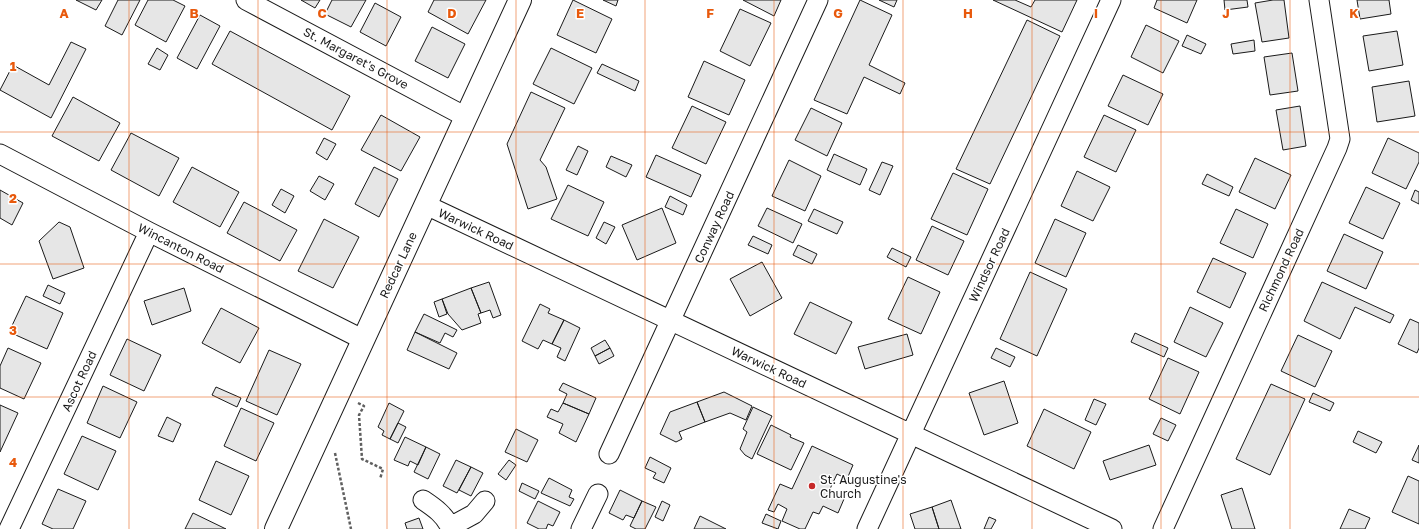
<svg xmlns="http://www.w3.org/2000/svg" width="1419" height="529" viewBox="0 0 1419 529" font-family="'Golos Text',sans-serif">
<rect width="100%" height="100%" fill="#fff"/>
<path fill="#e6e6e6" stroke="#1a1a1a" d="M76,0h26l-6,10z
M118,0h22l-18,35 -17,-9z
M148,0h25l12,6 -19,36 -31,-17z
M301,0h19l-5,8z
M332,0h34l-15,27 -26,-13z
M434,0h52l-18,34 -40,-22z
M573,0l39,19 -16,34 -39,-18z
M603,0h15l-2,6z
M743,0h38l-7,16z
M860,0l32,15 -23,50 36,18 -5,11 -36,-17 -17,37 -33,-14z
M879,0h18l-3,7z
M993,0h22l16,7 4,-7h42l-15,32z
M1157,0h40l-10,23 -33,-15z
M1224,0h23l1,7 -23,3z
M1273,0h11l5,38 -27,4 -7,-39z
M1357,0h32l2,14 -31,5z
M375,3l26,14 -15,29 -26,-14z
M740,9l31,14 -21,43 -30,-15z
M200,15l20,11 -23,43 -20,-11z
M1027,20l33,16 -70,148 -34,-15z
M1146,25l33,16 -16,32 -32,-16z
M432,27l33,17 -17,34 -33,-17z
M230,31l120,65 -18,34 -120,-66z
M1397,31l6,34 -34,6 -6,-35z
M1187,35l19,9 -5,10 -19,-8z
M1254,40l1,11 -22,3 -2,-10z
M71,42l15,7 -35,69 -51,-28 13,-25 36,20z
M157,48l11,7 -8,15 -12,-6z
M551,48l41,20 -18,36 -41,-20z
M1292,53l6,38 -28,4 -6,-38z
M704,61l41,19 -16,35 -41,-18z
M602,64l37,17 -4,10 -38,-18z
M1123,75l40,19 -15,31 -40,-19z
M1409,81l6,35 -38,6 -5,-35z
M531,92l34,16 -25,52 6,7 11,32 -29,10 -21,-65z
M73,97l47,26 -21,38 -47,-25z
M692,106l34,16 -20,42 -34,-16z
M1300,106l6,40 -23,4 -7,-40z
M811,108l31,15 -15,33 -32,-16z
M381,115l39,22 -19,34 -40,-21z
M1104,115l32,15 -20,42 -32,-15z
M131,133l48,25 -20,38 -48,-26z
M324,138l12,6 -9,16 -11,-7z
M1388,138l31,15v9l-13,27 -34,-16z
M578,146l10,5 -11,24 -11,-5z
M834,154l33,15 -7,16 -33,-15z
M656,155l45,20 -10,22 -45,-20z
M611,156l21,9 -6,12 -20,-10z
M1255,158l36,17 -16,34 -36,-17z
M789,160l32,16 -16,35 -33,-15z
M882,162l11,4 -13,29 -11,-5z
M192,167l47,25 -19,35 -47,-25z
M374,167l24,12 -19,38 -24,-13z
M1077,171l33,16 -17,34 -32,-15z
M953,173l35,16 -21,46 -36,-16z
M1207,174l26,13 -4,9 -27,-12z
M319,176l15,8 -9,16 -15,-9z
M568,185l36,17 -16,34 -37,-17z
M1366,187l34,16 -17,36 -34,-16z
M281,189l13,7 -9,17 -13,-8z
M0,190l23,13 -11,22 -12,-7z
M1415,190l4,2v12l-8,-4z
M670,196l17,9 -4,10 -18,-8z
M244,202l53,28 -17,31 -53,-28z
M662,208l14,35 -39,17 -15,-35z
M767,208l35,16 -9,19 -35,-17z
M814,209l29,13 -6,12 -29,-13z
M1236,209l32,15 -15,34 -33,-15z
M324,219l35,18 -26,51 -35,-17z
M1055,219l31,14 -20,44 -31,-14z
M59,222l11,5 14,41 -31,11 -14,-38z
M604,222l11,5 -9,17 -10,-6z
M932,226l32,15 -16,34 -32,-15z
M1344,234l39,18 -17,37 -39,-18z
M753,236l19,9 -4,9 -20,-9z
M798,245l19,9 -5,10 -19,-9z
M892,248l19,9 -5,10 -19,-10z
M1213,258l33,15 -16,35 -33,-16z
M762,262l20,36 -32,18 -20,-37z
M1030,272l37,17 -30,67 -37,-17z
M908,277l32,15 -19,42 -33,-15z
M489,282l12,33 -8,3 -3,-8 -9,3 -10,-25z
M1322,282l72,33 -4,8 -35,-16 -15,32 -36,-18z
M48,285l17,8 -5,11 -17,-8z
M184,288l7,23 -39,14 -8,-24z
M471,288l10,25 -3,1 3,9 -19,7 -14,-16 -6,-15z
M26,296l37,17 -16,36 -38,-17z
M442,299l5,15 -8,3 -5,-15z
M810,302l42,20 -16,32 -42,-20z
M540,304l10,5 -2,4 16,7 -12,24 -9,-4 -5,9 -16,-8z
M1190,307l33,16 -17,34 -32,-15z
M221,308l38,20 -19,35 -38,-20z
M424,314l33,16 -4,7 -8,-4 -5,10 -25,-11z
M1410,319l9,4v25l-2,5 -19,-9z
M564,320l16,8 -15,33 -8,-4 4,-9 -9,-4z
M415,332l42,21 -8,16 -42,-19z
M1135,333l33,15 -4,9 -33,-15z
M907,334l6,21 -48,14 -7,-22z
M1298,335l34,16 -17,36 -34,-16z
M127,339l34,16 -17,36 -34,-16z
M605,340l5,8 -15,8 -4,-8z
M8,348l33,15 -17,36 -24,-11v-22z
M610,348l4,8 -15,8 -4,-8z
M996,348l19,9 -5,10 -19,-9z
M269,350l32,14 -24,51 -31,-14z
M1168,358l31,14 -19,42 -31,-15z
M1004,381l14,42 -34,12 -15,-42z
M563,383l33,15 -7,16 -26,-11 4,-9 -8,-4z
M1271,384l34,15 -35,76 -34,-16z
M103,386l34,16 -17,36 -33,-15z
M216,387l25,11 -4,9 -25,-12z
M724,392l28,14 -6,14 -16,-7 -25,9 -8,-20z
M1313,393l21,10 -4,8 -21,-9z
M1094,399l12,5 -10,21 -11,-5z
M697,402l8,20 -26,10 3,7 -6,3 -16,-8 10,-22z
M389,403l15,8 -14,28 -8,-4 2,-4 -6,-4z
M563,403l26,11 -13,28 -17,-9 4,-9 -16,-7 4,-8 7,3z
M0,405l18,8 -18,39z
M753,407l19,9 -20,43 -7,-4 -5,-6 7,-17 -4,-3z
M241,408l33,15 -18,38 -32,-15z
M1044,409l47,23 -17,37 -47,-23z
M167,417l14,7 -8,18 -15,-6z
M1161,418l15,7 -8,16 -15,-7z
M398,423l8,4 -8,16 -8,-4z
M771,425l20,10 -1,2 14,6 -13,27 -34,-16z
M516,429l22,11 -11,22 -22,-10z
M1358,431l24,11 -6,11 -23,-11z
M82,436l34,15 -18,39 -34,-16z
M405,437l21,10 -8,18 -8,-4 -2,5 -14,-6z
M1149,445l7,20 -46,15 -7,-19z
M1419,445v18l-7,-3z
M812,446l41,19 -6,14 -10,-5 -8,17 15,8 -6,14 -15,-7 -4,8 -6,-2 -8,17h-5l-18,-8 5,-12 -9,-5 -4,8 -6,-2 12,-26 12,5z
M426,447l14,7 -12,25 -14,-7z
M650,457l21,11 -7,15 -11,-5 3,-5 -11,-5z
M456,460l15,7 -14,26 -14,-7z
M509,460l7,5 -10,15 -8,-6z
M216,461l33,15 -18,39 -32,-15z
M471,467l12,6 -12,23 -12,-6z
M1408,476l11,5v43l-27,-12z
M549,478l23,12 -3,7 5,2 -4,7 -29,-13z
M522,483l17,8 -4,8 -16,-8z
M1242,488l13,41h-23l-11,-34z
M58,489l28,12 -13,28h-20l-11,-5z
M620,490l22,11 -8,17 -8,-3 -3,5 -14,-7z
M951,500l10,29h-22l-7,-22z
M538,501l22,11 -7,14 -5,-2 -2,5h-7l-12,-6z
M642,501l14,6 -11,22h-9l-6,-3z
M662,501l8,4 -7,16 -8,-4z
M932,507l7,22h-24l-5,-15z
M1349,509l21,9 -5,11h-25z
M193,513l33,16h-41z
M766,514l15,7 -3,8 -16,-6z
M700,516l26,13h-32z
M989,517l7,3 -5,9h-7z
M419,518l4,11h-16l-2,-6z"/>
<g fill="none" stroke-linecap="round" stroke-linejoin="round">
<g stroke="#1a1a1a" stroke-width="21">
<path id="street" d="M246,0l220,117
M0,154l149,78 215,108
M426,205l686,324
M609,454l209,-454
M423,500c12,8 22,15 28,29
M450,527l24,-13 11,-13
M9,529l140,-297
M581,529l17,-35
M867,529l244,-529
M1163,529l174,-381 3,-9 -21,-139"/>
</g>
<g stroke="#1a1a1a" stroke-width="24">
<path id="secondary" d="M276,529l244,-529"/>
</g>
<path stroke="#5f5f5f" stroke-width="2.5" stroke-dasharray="3 2" stroke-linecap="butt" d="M358,403l6,3 -5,9 3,44 21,10 -3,10
M335,453l16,76"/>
<use href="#street" stroke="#fff" stroke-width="19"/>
<use href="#secondary" stroke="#fff" stroke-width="22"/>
</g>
<path fill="none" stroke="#e8590c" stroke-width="1" stroke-opacity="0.55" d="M129,0v529M258,0v529M387,0v529M516,0v529M645,0v529M774,0v529M903,0v529M1032,0v529M1161,0v529M1290,0v529M0,132h1419M0,264h1419M0,397h1419"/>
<circle fill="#c62828" stroke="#fff" stroke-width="1.5" cx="812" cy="486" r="4"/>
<g text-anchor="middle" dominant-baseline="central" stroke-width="3" stroke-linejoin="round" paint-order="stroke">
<g font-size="12" fill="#1a1a1a" stroke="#fff">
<text transform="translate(356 58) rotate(28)">St. Margaret's Grove</text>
<text transform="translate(714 227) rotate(-65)">Conway Road</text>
<text transform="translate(476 229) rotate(25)">Warwick Road</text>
<text transform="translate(181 248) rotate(27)">Wincanton Road</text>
<text transform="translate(398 265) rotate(-65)">Redcar Lane</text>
<text transform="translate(989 265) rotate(-65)">Windsor Road</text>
<text transform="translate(1281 270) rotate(-65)">Richmond Road</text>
<text transform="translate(769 367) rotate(25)">Warwick Road</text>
<text transform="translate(79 381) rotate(-65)">Ascot Road</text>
</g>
<g font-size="12" fill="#1a1a1a" stroke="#fff" text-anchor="start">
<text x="820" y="479">St. Augustine's<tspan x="820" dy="14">Church</tspan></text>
</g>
</g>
<g font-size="13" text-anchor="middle" font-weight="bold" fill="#e8590c" stroke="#fff" stroke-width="3" stroke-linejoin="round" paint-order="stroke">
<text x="64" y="18">A</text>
<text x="194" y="18">B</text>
<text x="322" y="18">C</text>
<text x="452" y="18">D</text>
<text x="580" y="18">E</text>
<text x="710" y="18">F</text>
<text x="838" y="18">G</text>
<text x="968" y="18">H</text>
<text x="1096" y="18">I</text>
<text x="1226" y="18">J</text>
<text x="1354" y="18">K</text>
<text x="13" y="71">1</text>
<text x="13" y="203">2</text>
<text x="13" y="335">3</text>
<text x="13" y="467">4</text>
</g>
</svg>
